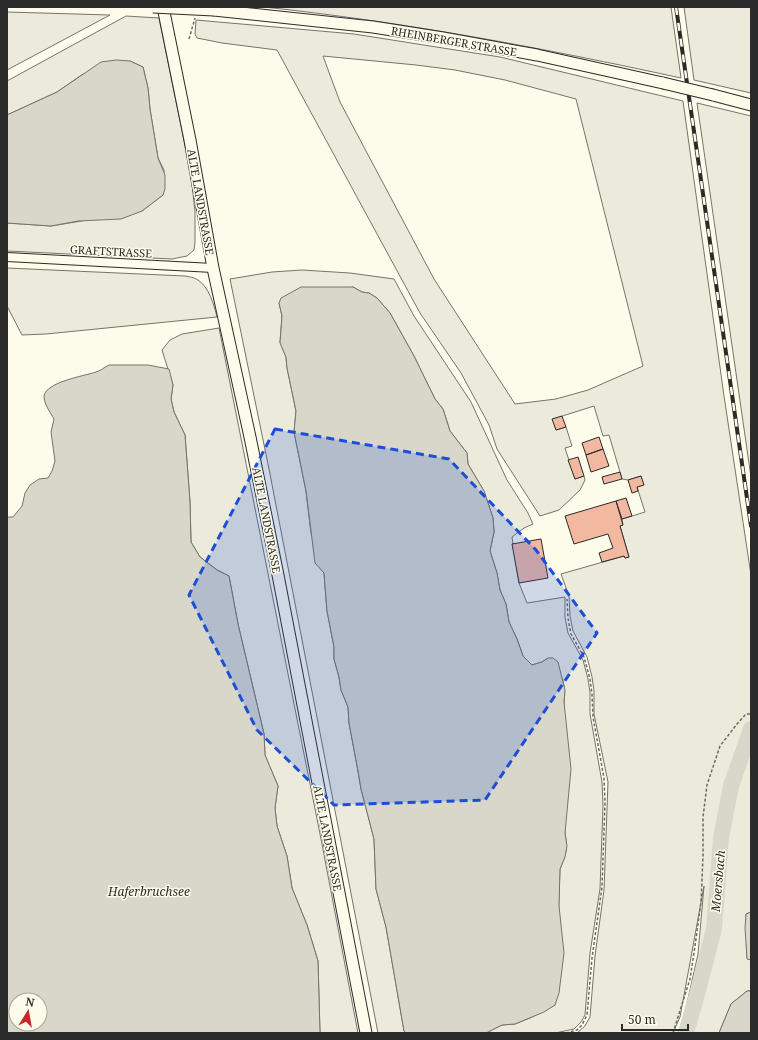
<svg xmlns="http://www.w3.org/2000/svg" width="758" height="1040" viewBox="0 0 758 1040" font-family="'Noto Serif',serif">
<rect width="100%" height="100%" fill="#fdfbea"/>
<path fill="#ecebdb" stroke="#74746e" fill-rule="evenodd" d="M264,7h407l10,71c-138,-30 -277,-56 -417,-71z
M684,7h67v86l-57,-13z
M7,12l103,3 -103,55z
M126,16l33,2 32,157 4,37v30l-1,8 -7,6 -15,3 -165,-8v-28l44,3 91,-15 21,-16 1,-25 -6,-12 -8,-49 -2,-21 -5,-21 -13,-6 -47,13 -26,18 -50,23v-34z
M196,20l158,14 146,23 183,44 41,295 27,179v337l-5,2 1,44 4,2v31h-4l-16,13 -12,29h-41l5,-12 15,-67 6,-68 -24,131 -7,16h-96l8,-7 5,-9 5,-61 9,-66 4,-108 -14,-68v-23l-2,-14 -5,-20 -14,-26 -3,-15 -1,-20 -8,-22 63,-18 1,2 4,-1 -9,-31 3,-1 -1,-6 23,-7 -8,-25 6,-2 -2,-9 -13,4 -6,-1 -13,-44 -6,1 -9,-30 -41,13 3,11 10,-3 6,19 -7,2 10,31 9,-3 1,4 -5,10 -21,20 -19,6 -43,-67 -8,-24 -28,-52 -41,-60 -143,-263 -55,-7 -25,-5 -2,-4zM323,56l93,9 39,5 50,10 71,19 67,267 -55,24 -32,9 -41,5 -81,-125 -94,-177z
M697,103l54,13v361z
M7,268l178,8c4,1 9,1 13,4 11,7 16,25 19,37l-171,17 -24,1 -15,-29z
M302,270l48,3 44,6 20,37 57,86 36,78 21,33 5,11 -9,4 -12,9 7,46 8,20 38,-6v20l3,16 15,27 5,19 2,13v22l12,68 1,24 -3,83 -10,64 -5,62 -4,7 -7,7 -19,4h-69l16,-8 13,-1 15,-6 25,-13 5,-136c6,-14 8,-20 5,-35l-1,-132c3,-21 -4,-28 -16,-44l-6,4 -10,3 -9,-9 -6,-17 -8,-17 -3,-18 -6,-14 -3,-17 -7,-22 4,-19 -1,-14 -9,-27 -16,-27 -1,-11 -17,-22 -7,-22 -8,-10 -21,-43 -24,-43 -13,-15 -8,-5 -7,-1 -9,-5 -74,16 3,13 -2,26 6,15 1,11 9,43 -2,21 12,59 5,42 13,40 3,38 7,36v12l5,18 2,13 7,17 1,16 9,48 3,18 13,50 2,50 10,38 18,104 2,2h-28l-109,-564 -39,-190 42,-7z
M219,328l102,511 37,194h-38l-2,-72 -11,-36 -15,-37 -5,-32 -10,-30 -2,-18 3,-22 -13,-31 -1,-21 -26,-110 -9,-48 -12,-6 -17,-13 -9,-15 -1,-40 -5,-67 -11,-23 -3,-13 2,-14 -11,-35 8,-10 12,-6z"/>
<path fill="#d8d7c9" stroke="#74746e" fill-rule="evenodd" d="M116,60l14,1 13,6 5,21 2,21 8,49 7,17v14l-2,6 -21,16 -21,8 -43,2 -27,5 -44,-3v-108l50,-23 44,-30z
M301,287h52l9,5 7,1 8,5 13,15 24,43 21,43 8,10 7,22 17,22 1,11 16,27 9,27 1,14 -4,19 7,22 3,17 6,14 3,18 8,17 6,17 9,9 10,-3 6,-4h5l5,4 7,28 -1,12 7,67 -6,64 2,13 -2,11 -5,12 -1,37 5,47 -5,40 -4,12 -11,7 -29,12 -13,1 -16,8h-80l-2,-2 -18,-104 -10,-38 -2,-50 -13,-50 -3,-18 -9,-48 -1,-16 -7,-17 -2,-13 -5,-18v-12l-7,-36 -3,-38 -9,-10 -9,-72 -12,-59 2,-21 -9,-43 -1,-11 -6,-14 2,-27 -3,-13 2,-5z
M109,365h39l21,4 4,16 -2,14 3,13 11,23 5,67 1,40 9,15 17,13 12,6 9,48 26,110 1,21 13,31 -3,22 2,18 10,30 5,32 15,37 11,36 2,72h-313v-516h6l9,-11 3,-13 5,-8 9,-6 9,-1 4,-7 3,-10 -4,-29 3,-13c-4,-7 -10,-15 -10,-23 2,-14 40,-20 52,-24 4,-1 9,-5 13,-7zM16,1000h24v24h-24z
M751,912v48l-4,-1 -2,-31 1,-14z
M747,991h4v42h-32l12,-29z"/>
<g fill="none" stroke-linecap="round" stroke-linejoin="round">
<path stroke="#d8d7c9" stroke-width="16" d="M686,1033l10,-35 18,-69 7,-91 10,-52 20,-57"/>
</g>
<path fill="#f2b8a0" stroke="#2b2b2b" d="M562,416l4,11 -10,3 -4,-11z
M599,437l4,12 -17,6 -4,-12z
M603,449l6,17 -18,6 -5,-17z
M578,457l6,19 -9,3 -7,-19z
M620,472l2,7 -18,5 -2,-7z
M641,476l3,9 -7,2 1,4 -6,2 -4,-13z
M626,498l6,18 -10,3 -6,-18z
M616,501l7,24 -3,1 9,31 -4,1 -1,-2 -22,6 -3,-9 14,-5 -5,-14 -34,10 -9,-28z
M541,539l7,39 -29,5 -7,-39z"/>
<g fill="none" stroke-linecap="round" stroke-linejoin="round">
<g stroke="#2b2b2b" stroke-width="10">
<path id="street" d="M7,257l206,11"/>
</g>
<g stroke="#2b2b2b" stroke-width="13">
<path id="secondary" d="M163,7l27,133 23,128 37,169 28,138 88,458
M214,10l159,17 70,11 94,17 126,28
M713,95l38,10"/>
</g>
<path stroke="#6a6964" stroke-width="1.5" stroke-dasharray="3 2" stroke-linecap="butt" d="M189,39l6,-21
M566,1033l11,-3 5,-5 5,-10 5,-57 10,-71 3,-84 -1,-25 -11,-61 -1,-23 -2,-15 -6,-22 -13,-23 -3,-16 -1,-19
M673,1033l17,-54 5,-33 6,-44 2,-46v-39l4,-32 13,-39 17,-22 9,-10h5"/>
<use href="#street" stroke="#fdfbea" stroke-width="8"/>
<use href="#secondary" stroke="#fdfbea" stroke-width="11"/>
<g stroke="#2b2b2b" stroke-width="4">
<path id="rail" d="M676,7l75,519"/>
</g>
<use href="#rail" stroke="#fdfbea" stroke-width="2.5" stroke-dasharray="8" stroke-linecap="butt"/>
<g stroke="#2b2b2b" stroke-width="13" stroke-linecap="butt">
<path id="secondary-bridge" d="M153,7l61,3
M663,83l50,12"/>
</g>
<use href="#secondary-bridge" stroke="#fdfbea" stroke-width="11"/>
</g>
<path fill="#1d4ed8" fill-opacity="0.2" stroke="#1d4ed8" stroke-width="3" stroke-dasharray="8 5" stroke-linejoin="round" d="M275,429l174,30 87,91 61,83 -112,167 -151,5 -77,-75 -68,-135z"/>
<g text-anchor="middle" dominant-baseline="central" stroke-width="3" stroke-linejoin="round" paint-order="stroke">
<g font-size="11" fill="#2b2b2b" stroke="#fdfbea">
<text transform="translate(454 41) rotate(10)">RHEINBERGER STRASSE</text>
<text transform="translate(201 202) rotate(80)">ALTE LANDSTRASSE</text>
<text transform="translate(111 251) rotate(3)">GRAFTSTRASSE</text>
<text transform="translate(267 520) rotate(79)">ALTE LANDSTRASSE</text>
<text transform="translate(328 838) rotate(79)">ALTE LANDSTRASSE</text>
</g>
<g font-size="12" font-style="italic" fill="#2b2b2b" stroke="#fdfbea">
<text transform="translate(718 881) rotate(-85)">Moersbach</text>
<text x="149" y="891">Haferbruchsee</text>
</g>
</g>
<rect width="758" height="1040" fill="none" stroke="#2b2b2b" stroke-width="16"/>
<g transform="translate(28 1012) rotate(11)"><circle r="19" fill="#fdfbea" stroke="#a9a89e"/>
<path d="M0-3L7 15L0 10L-7 15Z" fill="#c62828"/>
<text y="-6" font-size="11" font-weight="bold" text-anchor="middle" fill="#2b2b2b">N</text>
</g>
<path d="M622 1024v6h66v-6" fill="none" stroke="#2b2b2b" stroke-width="2"/>
<text x="628" y="1024" font-size="12" fill="#2b2b2b" stroke="#fdfbea" stroke-width="3" paint-order="stroke">50 m</text>
</svg>
